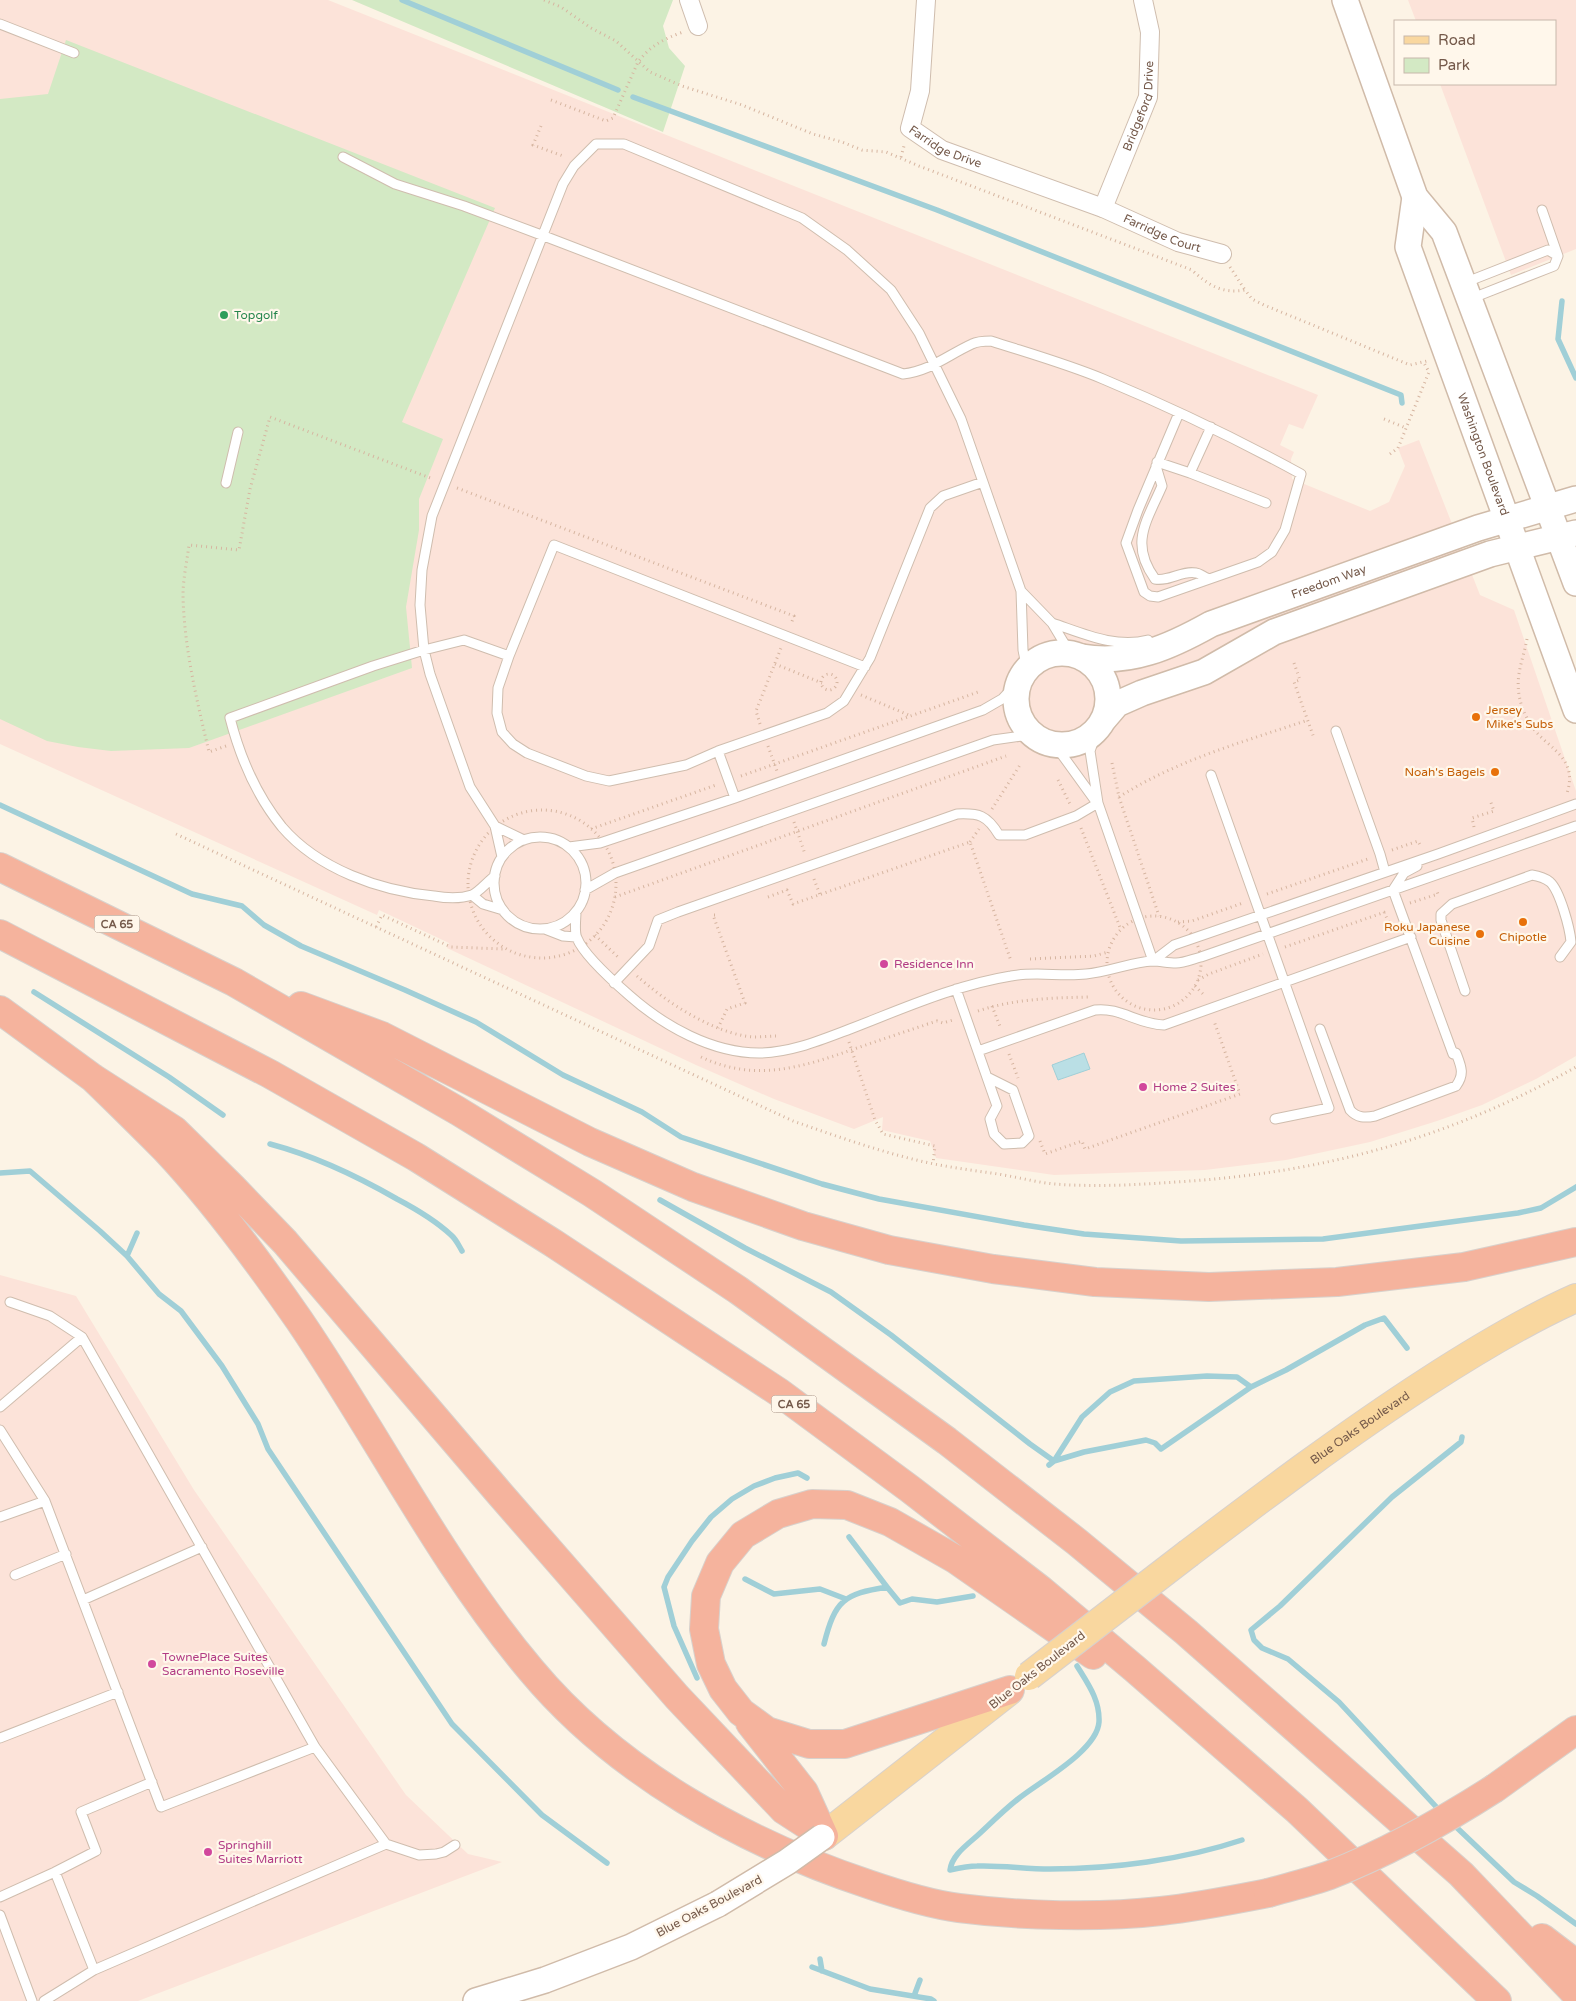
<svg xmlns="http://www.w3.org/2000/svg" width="1576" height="2001" viewBox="0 0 1576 2001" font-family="'Varela Round',sans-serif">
<rect width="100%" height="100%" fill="#fcf3e5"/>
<path fill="#fce3d9" d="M0,0h328l990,395 -15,34 -14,-5 -9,21 14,7 -3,7 1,20 78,32 19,-9 16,-36 -7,-18 21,-8 61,155 34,15 62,181v265l-40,23 -54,26 -45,16 -67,21 -84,18 -81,10 -151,5 -118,-17 -6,-17 -48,-11 1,-13 -29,12 -80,-30 -78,-34 -249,-117 2,-5 -70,-33 -2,5 -377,-171z
M1408,0h168v249l-65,26 -71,-191h115v-63h-139z
M0,1275l76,21 118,194 212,305 62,59 34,8 -364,139h-138z"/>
<path fill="#d3e9c4" d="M352,0h321l-10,26 6,22 16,18 -22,66z
M66,40l429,168 -93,214 41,17 -24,60v31l-13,77 6,61 -223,80 -78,3 -33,-4 -31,-6 -47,-22v-620l48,-5z"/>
<path fill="#badfe5" stroke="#a0cfd7" d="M1084,1053l6,16 -32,11 -6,-15z"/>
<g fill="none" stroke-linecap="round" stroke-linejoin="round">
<path stroke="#a0cfd7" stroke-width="5.5" d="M402,0l216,90
M633,97l304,113 464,185 1,8
M1562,301l-4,38 18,39
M0,805l192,89 50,12 22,19 37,21 104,44 71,32 87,53 79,37 39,25 141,47 57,15 145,26 60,9 97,7 142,-2 195,-26 23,-5 35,-21
M34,992l135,85 54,38
M270,1144c45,12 87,32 127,55 19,10 38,21 54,36 5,4 8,11 11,16
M0,1173l30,-2 70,60 27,25 32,38 22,17 41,55 36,58 10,25 184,275 90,91 65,48
M660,1200l85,48 86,44 60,43 139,109 24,17 -5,4
M127,1256l10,-23
M1054,1461l30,-9 62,-12 9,3 6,6 90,-62 35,-17 79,-45 19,-7 23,30
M1054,1461l28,-44 28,-25 24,-11 73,-5 30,1 14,10
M849,1537l38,50
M745,1579l29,15 46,-5 26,10
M824,1644c11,-44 20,-50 63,-57l13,16 12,-4 25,3 36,-6
M1077,1666c11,18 23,34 22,56 -2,29 -60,60 -81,77 -14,11 -27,24 -40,36 -11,10 -26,20 -28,35 9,-2 18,-4 27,-4 24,-1 48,3 73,3 63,0 132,-9 192,-29
M697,1678l-23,-52 -10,-39 4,-10 24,-36 19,-24 21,-18 22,-13 21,-8 23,-5 9,5
M1441,1812l-102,-110 -51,-43 -26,-11 -8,-8 -3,-10 29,-24 112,-109 69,-55 1,-5
M1453,1824l61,58 23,14 39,28
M820,1959l2,12
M812,1967l58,22 61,10 3,2
M914,1996l6,-16"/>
<g stroke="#cfbdae" stroke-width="11">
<path id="lane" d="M0,24l74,29
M343,157l52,27 69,22 80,30 359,138c27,-3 45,-19 69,-30 6,-3 13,-3 19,-3 37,12 76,23 112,38 67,28 134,60 198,95l-16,56 -13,22 -14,10 -100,35 -8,-1 -6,-4 -18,-49 12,-33 41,-97
M1464,283l84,-33 10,6
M1470,299l84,-33 4,-10 -16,-46
M1211,427l-21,46 76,30
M1157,462l33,11
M1156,466l6,20c-15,35 -33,57 -7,93 14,3 27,-9 41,-6 3,0 8,4 11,5
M226,483l12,-51
M1021,591l31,32 18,30
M1052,623c30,10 64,26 96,17
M509,656l45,-111 311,122
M1098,728l-8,23 8,52 55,158
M1336,731l44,123 5,18
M1055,745l42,58
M718,751l17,47
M1211,775l118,333 -54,11
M495,826l29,14
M494 883a46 46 0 1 1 92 0a46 46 0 1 1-92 0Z
M569,847l31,-4 135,-45 248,-88 19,-11 18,-19
M502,857l-7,-31 -25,-39 -40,-113 -6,-24 -4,-45 2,-35 10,-54 131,-332 11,-18 22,-22h28l178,74 45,32 44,40 28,43 42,86 22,63 38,109 2,59 4,20
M1417,866l-13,7 -11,17 60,164
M495,876c-7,5 -16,16 -23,19 -12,4 -27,3 -38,1 -54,-5 -116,-27 -152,-69 -26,-32 -42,-70 -52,-109l143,-52 51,-16 40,-10 45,16 -11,32 -1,25 5,19 11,12 14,9 59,23 23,5 77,-16 32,-14 109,-38 17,-12 26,-43 60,-150 13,-12 40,-14
M585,890l30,-17 378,-133 29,-4 21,5
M472,895l11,9 20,6
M576,912c0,7 -2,20 1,26 7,18 38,45 53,58 34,30 82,57 129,57 31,0 62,-13 91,-24 52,-20 105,-44 161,-53 25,-5 50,1 75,-2 23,-2 45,-12 67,-13 7,0 15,2 23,2 8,0 17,-4 25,-6l375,-131
M545,929l18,7 13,1
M1153,961l21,-16 264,-91 138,-50
M614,983l35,-37 9,-26 20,-8 279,-98c22,-1 30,1 42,21h26l51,-19 22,-13
M956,989l41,117 -7,13 4,15 10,10 18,-1 7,-7 -16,-46 -24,-12
M1465,991l-24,-71v-6l11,-10 80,-29c7,1 13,3 18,7 10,9 20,47 21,60l-11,15
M1320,1029l30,81c7,8 15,8 25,6l81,-30c9,-12 5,-20 0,-33
M978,1051l117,-41c25,-3 42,14 69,15l247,-88
M10,1302l40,14 32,21
M0,1407l82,-70 233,410 71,97 33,11 17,-1 8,-2 11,-7
M0,1430l45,71 116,306 154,-60
M0,1517l45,-16
M15,1575l51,-21
M83,1600l119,-53
M0,1738l118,-46
M55,1872l41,-21 -15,-39 71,-30
M0,1897l55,-25 39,98 292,-126
M0,1915l32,86
M44,2001l50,-31"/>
</g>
<g stroke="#cfbdae" stroke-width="20">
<g id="street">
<path d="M689,0l9,26"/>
<path id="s1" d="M926,0l-6,91 -10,37 32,22 161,58 75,34 44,12"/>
<path id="s2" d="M1103,208l45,-111 2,-65 -7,-32"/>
</g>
</g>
<g stroke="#d0bba9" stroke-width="28">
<g id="secondary">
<path d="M1345,0l70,197 29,35 132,351"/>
<path id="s3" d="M1415,197l-7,50 168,463"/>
<circle cx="1062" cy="699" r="46"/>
<path id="s4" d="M1082,657c48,8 88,-10 129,-33l267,-96 98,-29"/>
<path d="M1105,718l12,-14 25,-11 62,-21 70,-40 216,-78 86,-21"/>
<path d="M476,2001l69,-21 86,-33 87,-43"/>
</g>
</g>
<g stroke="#d8d1cc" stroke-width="30">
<g id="primary">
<path id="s5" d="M1189,1553c78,-59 156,-118 238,-171 48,-31 97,-61 149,-84"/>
<path d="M824,1836l184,-144"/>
</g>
</g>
<g stroke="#d8d1cc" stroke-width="30">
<path id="highway" d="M0,867l234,115 224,129 134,82 146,97 209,151 130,101 109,90 275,242 115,120
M0,934l270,140 146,83 137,86 227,150 130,96 131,101 94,79 162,141 200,191
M301,1006l81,30 208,106 103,45 110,39 86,24 104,19 102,13 114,5 128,-5 127,-15 112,-25
M0,1010l93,68 81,52 58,57 53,55 215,252 177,203 107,113 40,26
M93,1078c24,23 48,47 72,71 49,52 93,112 134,171 79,116 142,243 232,350 85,102 213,173 337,214 29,10 60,20 91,24 62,8 140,10 202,3 36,-4 71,-11 107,-18
M1010,1690l-165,54h-36l-42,-13 -26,-19 -18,-23 -12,-25 -7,-35 2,-33 14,-33 23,-28 35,-21 34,-10 35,1 43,17 65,37 138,96
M750,1723l54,69 20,44
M1495,1788l81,-58
M1542,1938l34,26"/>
</g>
<path stroke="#d6b5a0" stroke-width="3" stroke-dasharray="1 4" stroke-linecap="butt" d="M544,0l17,7 30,21 25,13 34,31 32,14 60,19 71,29 29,8 20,8 24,2 33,14 273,104c16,15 30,24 53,20l7,9 12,6 146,60 17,-4
M551,100l55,21 7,-3 25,-56c13,-17 26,-23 45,-30
M541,126l-8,19 30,11
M901,157l3,-11
M1230,267l15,23
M1384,419l22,9
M1390,454l8,-6 31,-76 -5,-9
M457,488l337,128 -3,8
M1527,639c-5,26 -14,40 -5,68 5,13 11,23 21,32 17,15 33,27 24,54
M1294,663l6,17 -6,2 20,56
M775,664l47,19
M821 682a8 8 0 1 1 16 0a8 8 0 1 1-16 0Z
M861,695l50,21
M760,724l-4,-13 25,-63
M226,746l-17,6c-12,-51 -25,-104 -26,-157 0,-16 4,-34 6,-50l50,5 11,-61 20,-72 163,62
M768,746l9,25
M1112,763l7,34 40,119
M741,776l240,-85
M1058,780l12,24
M1119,797c58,-37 124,-55 189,-77
M992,809l28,-44
M468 884a74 74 0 1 1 148 0a74 74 0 1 1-148 0Z
M794,822l11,32
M1474,827l-2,-9 22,-7 -4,-11
M1081,828l40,102
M591,829l125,-44
M176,834l617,287c46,16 93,33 141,43 21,4 43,7 64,10 19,3 37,8 56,10 41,3 82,1 122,-2 147,-9 272,-43 400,-115
M970,842l9,-13
M1392,850l26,-9 3,6
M814,879l6,16
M1267,894l101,-35
M615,897l391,-141
M768,897l19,-7 6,14 177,-62 41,119
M1410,903l28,-9 -2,-5
M1384,912l5,11
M715,915h-2l32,88 -18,6 -9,19
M1107 963a47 47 0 1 1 94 0a47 47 0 1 1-94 0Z
M1178,922l14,-1 51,-18
M376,927l6,-12 69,32 53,2
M595,935l25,24
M1285,947l103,-36
M1030,959l64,-3 14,-4
M637,976c28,25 70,53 108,60 10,2 21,0 31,0
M1198,980l11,-6 54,-20
M1195,986l10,10
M992,1006l9,23
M978,1011c36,-12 72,-13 110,-14
M849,1042l26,78 8,14 52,12 -2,18
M1009,1054l9,24
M701,1057c55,26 102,10 156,-9 26,-9 53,-18 80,-27l6,2 10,-3
M1040,1141l5,13 37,-13 3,8 155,-55 -26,-73"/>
<use href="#lane" stroke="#fff" stroke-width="9"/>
<use href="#street" stroke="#fff" stroke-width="18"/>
<use href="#secondary" stroke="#fff" stroke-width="25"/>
<use href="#primary" stroke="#f9d79f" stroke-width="28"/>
<use href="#highway" stroke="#f5b39d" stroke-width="28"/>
<g stroke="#d0bba9" stroke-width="28" stroke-linecap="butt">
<path id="secondary-bridge" d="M718,1904l69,-42 35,-25"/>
</g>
<g stroke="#d8d1cc" stroke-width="30" stroke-linecap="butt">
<path id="primary-bridge" d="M1029,1676l160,-123"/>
</g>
<g stroke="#d8d1cc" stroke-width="30" stroke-linecap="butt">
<path id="highway-bridge" d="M1268,1893c21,-6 42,-11 62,-18 59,-23 112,-53 165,-87"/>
</g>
<use href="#secondary-bridge" stroke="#fff" stroke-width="25"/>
<use href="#primary-bridge" stroke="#f9d79f" stroke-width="28"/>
<use href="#highway-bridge" stroke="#f5b39d" stroke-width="28"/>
</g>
<circle fill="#2e9e5b" stroke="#fff7eb" stroke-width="2" cx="224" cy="315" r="5"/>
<g fill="#e8710a" stroke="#fff7eb" stroke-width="2">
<circle cx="1476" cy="717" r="5"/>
<circle cx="1495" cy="772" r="5"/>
<circle cx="1523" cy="922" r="5"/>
<circle cx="1480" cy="934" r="5"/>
</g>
<g fill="#d1479c" stroke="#fff7eb" stroke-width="2">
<circle cx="884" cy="964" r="5"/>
<circle cx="1143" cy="1087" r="5"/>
<circle cx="152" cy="1664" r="5"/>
<circle cx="208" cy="1852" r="5"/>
</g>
<g text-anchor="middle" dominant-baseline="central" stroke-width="4.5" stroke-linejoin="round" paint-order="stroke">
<g fill="#fff7eb" stroke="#9e887a" stroke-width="1">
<rect x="94.5" y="915.5" width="45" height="17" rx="4"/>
<rect x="771.5" y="1395.5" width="45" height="17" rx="4"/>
</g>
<g font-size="11" font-weight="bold" fill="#74594a">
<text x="117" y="924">CA 65</text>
<text x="794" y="1404">CA 65</text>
</g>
<g font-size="12" fill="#74594a" stroke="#fff7eb">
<text stroke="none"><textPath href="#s2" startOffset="109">Bridgeford Drive</textPath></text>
<text stroke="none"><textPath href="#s1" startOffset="170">Farridge Drive</textPath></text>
<text stroke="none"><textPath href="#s1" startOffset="404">Farridge Court</textPath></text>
<text stroke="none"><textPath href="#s3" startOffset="271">Washington Boulevard</textPath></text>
<text stroke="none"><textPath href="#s4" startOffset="261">Freedom Way</textPath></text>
<text stroke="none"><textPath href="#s5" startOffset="212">Blue Oaks Boulevard</textPath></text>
<text transform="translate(1037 1670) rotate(-38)">Blue Oaks Boulevard</text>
<text transform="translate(709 1906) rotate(-28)">Blue Oaks Boulevard</text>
</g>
<g font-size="12" fill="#27864d" stroke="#fff7eb" text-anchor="start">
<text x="234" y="315">Topgolf</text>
</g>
<g font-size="12" fill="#c56008" stroke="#fff7eb" text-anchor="end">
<text x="1486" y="710" text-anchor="start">Jersey<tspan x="1486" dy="14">Mike's Subs</tspan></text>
<text x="1485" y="772">Noah's Bagels</text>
<text x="1470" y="927">Roku Japanese<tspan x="1470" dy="14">Cuisine</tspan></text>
<text x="1523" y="937" text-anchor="middle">Chipotle</text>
</g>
<g font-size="12" fill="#b23c85" stroke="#fff7eb" text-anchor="start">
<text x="894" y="964">Residence Inn</text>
<text x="1153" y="1087">Home 2 Suites</text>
<text x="162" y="1657">TownePlace Suites<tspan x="162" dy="14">Sacramento Roseville</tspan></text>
<text x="218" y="1845">Springhill<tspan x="218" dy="14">Suites Marriott</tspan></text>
</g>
</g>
<rect x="1394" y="20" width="162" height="65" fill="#fff7eb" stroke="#c7b8ab"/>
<rect x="1404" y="36" width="25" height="8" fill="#f9d79f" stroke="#c7b8ab"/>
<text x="1438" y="45" font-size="15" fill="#74594a">Road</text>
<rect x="1404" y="58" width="25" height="15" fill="#d3e9c4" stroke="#c7b8ab"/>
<text x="1438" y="70" font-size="15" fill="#74594a">Park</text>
</svg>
